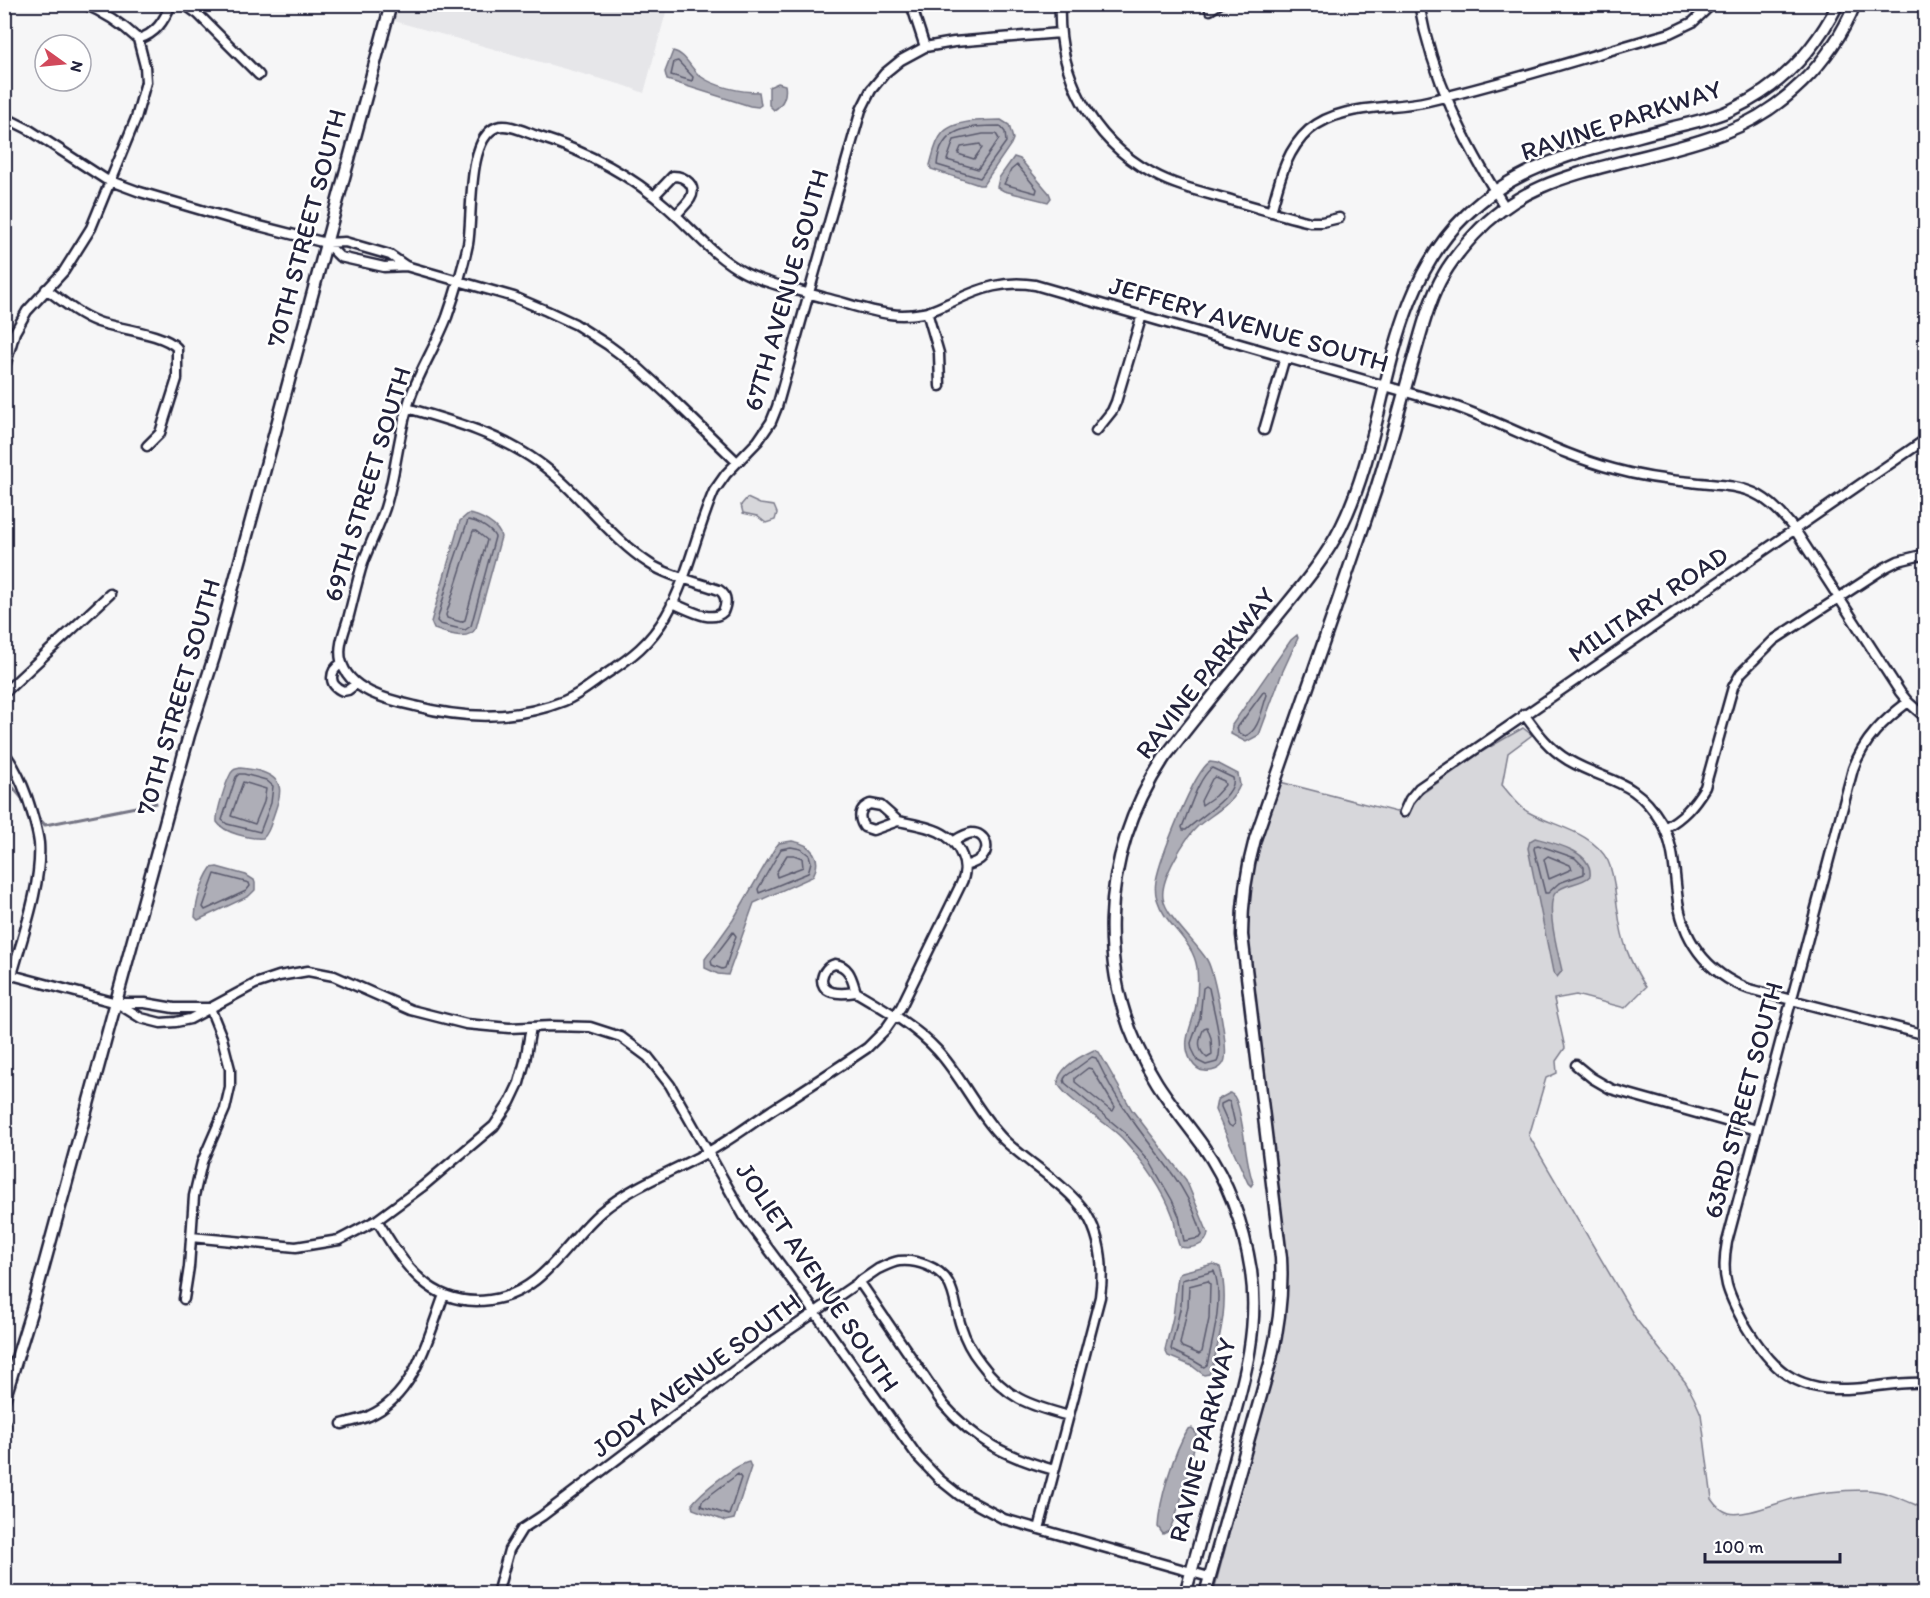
<svg xmlns="http://www.w3.org/2000/svg" width="1930" height="1598" viewBox="0 0 1930 1598" font-family="Itim,sans-serif">
<rect width="100%" height="100%" fill="#f6f6f7"/>
<filter id="ink" filterUnits="userSpaceOnUse"><feTurbulence type="fractalNoise" baseFrequency=".0167" numOctaves="2"/><feDisplacementMap in="SourceGraphic" scale="12" xChannelSelector="R" yChannelSelector="G"/><feConvolveMatrix kernelMatrix="1 2 1 2 8 2 1 2 1" color-interpolation-filters="sRGB"/></filter>
<g filter="url(#ink)">
<path fill="#e6e6e9" d="M391,5h277l-24,88 -18,-7 -239,-67z"/>
<path fill="#d7d7db" stroke="#7c7c8b" stroke-width="1.5" d="M747,498l13,6 14,2 3,7 -2,7 -9,3 -9,-7 -14,-3 -2,-8z
M1523,728l9,7 -24,18 -6,32c8,9 16,21 26,27 27,15 64,19 80,49 7,15 7,34 10,50 4,31 11,50 28,76l-21,21 -49,-13 -22,4 11,49 -9,13 1,12 -11,5 -17,58 107,183 50,64 8,15 7,16 11,85c4,6 9,12 17,14 17,4 49,-11 67,-15 20,-5 48,-8 68,-8 22,0 42,11 61,19v84l-712,1 64,-239 9,-56v-50l-36,-289c-7,-70 8,-113 30,-178l116,30 87,-61z"/>
<path fill="#aeaeb7" stroke="#767685" stroke-width="1.5" d="M673,51c12,2 18,18 27,25 15,11 41,16 59,16l2,13 -3,2 -8,-1 -83,-26 -2,-8z
M778,83l7,2c2,10 -2,20 -11,25l-5,-5v-18z
M1001,120l8,5 4,14 -2,5 -28,41h-4l-48,-16 -1,-4c3,-10 5,-23 12,-31 10,-14 44,-14 59,-14z
M1014,157l6,2 29,34 2,5 -3,4 -44,-11 -7,-4 2,-9z
M468,514c11,1 31,11 33,23l-25,91c-8,14 -29,5 -42,1l-3,-7 29,-101z
M1297,635l1,3 -16,35 -23,62 -13,7 -15,-8 1,-9 59,-85z
M1210,762l7,1 21,11 2,11c-8,20 -27,28 -42,41 -13,12 -38,53 -35,72 3,19 33,44 44,62 7,12 23,91 17,102 -3,7 -12,10 -19,9 -7,0 -11,-5 -14,-10 -11,-21 2,-35 5,-56 2,-12 2,-25 1,-37 -4,-29 -32,-42 -40,-69 -2,-6 -2,-12 -1,-18 4,-21 37,-109 54,-119z
M240,768c6,0 12,2 19,3 28,8 22,23 14,46 -2,7 -4,16 -10,21 -13,1 -39,-5 -46,-16 -1,-10 9,-40 14,-49 3,-4 4,-4 9,-5z
M1535,838c19,5 58,13 55,38 -9,9 -25,7 -34,16 -12,12 3,64 6,79l-5,6 -4,-5 -25,-124 2,-7z
M792,841c19,3 32,17 20,36l-58,26 -26,72 -10,-1 -13,-6v-9l28,-39 42,-72 4,-5z
M217,867l29,8 8,5 1,3v7l-6,6 -51,24 -3,-3c1,-15 7,-36 16,-49z
M1094,1050l5,2 33,58 54,70 22,53c-1,13 -17,16 -28,14 -5,-9 -4,-21 -7,-31 -11,-30 -30,-55 -51,-78 -18,-19 -50,-33 -64,-54 -1,-16 23,-28 36,-34z
M1230,1093c4,3 4,2 6,7 9,23 8,57 17,83l-2,3 -3,-3 -33,-73 2,-10z
M1213,1264l7,3c10,32 0,70 -8,102l-3,5 -5,1 -12,-9 -24,-10 -3,-6 8,-33 5,-41 4,-4z
M1192,1428l3,3 1,4c-5,32 -14,67 -27,96l-6,3 -5,-7c1,-26 16,-76 30,-98z
M749,1462l2,5 -17,52 -9,2 -32,-12 -1,-5c9,-12 43,-39 57,-42z"/>
<g fill="none" stroke-linecap="round" stroke-linejoin="round">
<path stroke="#5a5a6d" stroke-width="1.5" d="M678,61l15,16 -1,4 -21,-6 3,-13z
M1000,126l5,6 1,10 -26,36 -43,-13c3,-38 32,-39 63,-39z
M983,134h13l3,5 -21,30 -31,-9 7,-20z
M980,144l2,4 -8,11 -16,-5 3,-7z
M1017,165l20,24 -1,4 -32,-9 7,-14z
M468,520c9,1 23,9 27,17l-24,89 -6,4 -25,-6 -3,-3 15,-54z
M473,531h3l11,9 -22,80 -4,2 -14,-4 -1,-3z
M1264,691l3,4c-5,13 -8,37 -22,41l-7,-4 -1,-4z
M1212,768l21,10c5,17 -35,40 -47,52h-3l-1,-3c7,-16 16,-49 30,-59z
M244,774l22,6 7,6 -2,17 -11,29 -33,-8 -5,-4 14,-43 3,-3z
M1215,777l9,4 1,4 -10,11 -13,9 -1,-4 11,-22z
M243,782l23,7 -2,13 -9,22 -24,-8z
M1538,845l37,13 9,9v7l-25,9 -11,10h-3l-11,-44 1,-3z
M791,847l10,2 8,6 2,7 -3,11 -49,20 -1,-4 23,-40z
M787,855h7l8,3 1,9 -26,10 -1,-4z
M1548,856l22,9 2,4 -23,10 -5,-20z
M215,874l34,9 1,3 -4,5 -41,19 -2,-3z
M733,932l3,4 -11,32 -3,1 -10,-4 -1,-4z
M1206,986l3,2c3,17 16,59 8,74l-11,3 -8,-4 -6,-12 -1,-6 9,-25 3,-30z
M1207,1027l4,11 1,17 -5,3c-11,-9 -8,-19 -3,-30z
M1092,1057l4,1c9,19 20,39 32,56 28,42 60,69 74,121l-2,3 -16,3 -5,-25 -7,-16 -23,-40 -25,-28 -59,-49 -1,-4 2,-3z
M1088,1068l4,1 23,38 -2,4 -3,-1 -35,-28v-4z
M1227,1101l3,1 5,22 -3,3 -3,-2 -8,-18v-3z
M1214,1271c10,25 -1,69 -7,94l-3,2 -10,-6 -21,-10 -2,-2 10,-44 1,-25z
M1208,1281l2,3 -1,35 -7,33 -3,2 -17,-7 -2,-3 8,-38 1,-20z
M738,1474l3,4 -12,37 -28,-9 1,-5z"/>
<path stroke="#767685" stroke-width="3" d="M4,777l22,26
M36,815l9,10 111,-22"/>
<g stroke="#22223b" stroke-width="13">
<path id="street" d="M84,4c22,9 37,19 54,35
M184,4l14,10 61,61
M752,4v1
M911,4l14,43
M1060,4c-3,69 30,135 92,169 25,14 55,20 82,28 25,7 50,15 76,21h12l17,-4
M1419,4c13,74 46,140 86,203
M1210,10l9,-6
M1060,33l-106,9 -29,5 -24,13 -16,13 -14,17 -10,20 -49,172 -3,11 -32,114 -6,15 -13,19 -32,33 -12,17c-18,41 -26,87 -48,125 -16,27 -34,41 -60,58 -13,9 -27,21 -42,27 -48,19 -100,18 -149,5 -26,-6 -67,-15 -74,-46 -3,-14 3,-28 7,-41 5,-19 9,-38 15,-57 7,-18 16,-36 22,-54 12,-38 13,-78 27,-115 10,-26 25,-50 35,-76 8,-23 16,-49 21,-73 5,-27 -2,-106 29,-117 11,-4 28,5 40,9 48,15 93,38 131,72 25,22 46,49 77,65 24,12 53,17 80,25 21,5 43,13 65,16 11,2 22,1 33,-1 11,-2 21,-8 31,-12 27,-13 51,-21 81,-16l416,120c56,19 106,49 163,64 25,7 51,11 77,13 21,3 43,2 63,11 17,8 29,22 41,37l105,162 8,10 18,16
M138,39c18,-5 26,-18 33,-35
M4,117l24,12 77,50 35,13 92,27 94,24 19,-1 45,13 16,11 108,31 33,14 28,13 33,21 27,20 33,30 69,67
M654,196l19,-20c12,0 25,10 17,23 -4,6 -10,11 -14,16
M1271,212c8,-29 14,-61 38,-82 32,-27 80,-20 119,-29 81,-19 161,-45 242,-68l23,-11 19,-18
M326,243l14,14 44,10 22,-1
M46,289c16,12 33,26 52,33 20,7 66,11 79,26v31l-17,54 -13,13
M927,312l12,41 1,33
M4,370l11,-38 12,-21 37,-40 27,-43 45,-110 10,-36 -1,-16 -7,-27
M407,408c45,13 92,26 131,54 41,29 70,75 112,102 18,12 48,18 69,26 8,5 8,13 4,22 -12,12 -37,-4 -51,-9
M1264,430l21,-73
M1096,431l16,-20 4,-9 26,-87
M342,663c-13,8 -14,22 1,28l5,-1 8,-6
M4,693l106,-99
M1908,702c-25,19 -44,37 -55,67l-126,473c-7,35 1,52 18,83 26,43 49,66 102,64 27,-1 52,-8 79,-6
M1524,714c13,18 25,35 44,46 39,23 66,17 93,62 13,22 13,47 16,71 4,45 29,80 72,96l177,46
M4,752c11,15 17,28 23,45 5,15 10,30 12,46 3,41 -16,92 -27,132
M870,804l11,2 17,15 -25,9 -9,-3c-6,-9 -5,-19 6,-23z
M1404,812l6,-13 9,-11 507,-349
M1664,828c19,-10 30,-23 41,-41l28,-100 8,-14 33,-33 112,-73 12,-6 28,-7
M954,841c5,-3 11,-7 18,-8 13,0 19,15 10,24 -4,5 -11,7 -17,9
M835,964c15,2 17,16 21,28 -7,1 -17,2 -24,0 -16,-5 -11,-24 3,-28z
M4,973l113,30h28l29,5h36
M856,992c29,17 60,35 82,59 25,28 40,63 66,89 24,23 64,46 82,73 16,26 18,55 14,84l-61,232
M117,1003l24,15 20,5 15,-1 14,-3 65,-35 24,-8 29,-5 26,5 77,34 55,14 43,4 43,-2 38,1 31,10 27,20 22,28 74,131 61,82 113,159 21,22 20,16 45,24 205,58
M1576,1065l16,13 19,11 146,41
M377,1220c27,45 53,88 113,80 53,-7 75,-57 111,-88 32,-27 71,-40 107,-60 22,-12 43,-28 64,-42 32,-20 64,-41 95,-62l18,-18 16,-23 60,-123c5,-10 5,-18 1,-28 -10,-27 -39,-30 -64,-35
M191,1237l105,10 43,-7 38,-20 46,-34 71,-60 16,-24 9,-19 6,-22 6,-34
M859,1281l84,123c32,37 64,53 111,66
M184,1299l5,-32 5,-71 8,-34 23,-53 5,-22v-18l-8,-31 -12,-30
M342,1424c9,-3 19,-4 27,-8 46,-20 59,-79 75,-121
M497,1594l12,-44 13,-21 20,-13 234,-177 102,-70c7,-3 14,-7 21,-8 17,-2 40,6 49,21 8,13 8,30 13,44 4,13 11,26 19,36 26,36 48,43 89,54"/>
</g>
<g stroke="#22223b" stroke-width="15">
<path id="secondary" d="M4,1400l28,-91 157,-574 25,-78 177,-653
M4,1424v3
M1185,1594c14,-50 28,-99 41,-149 16,-58 34,-113 25,-174 -7,-45 -22,-88 -48,-125 -15,-21 -32,-41 -46,-63 -64,-102 -59,-225 7,-325 36,-47 74,-93 111,-139 24,-30 49,-58 66,-92 50,-100 40,-230 125,-312 54,-54 129,-67 200,-86 23,-6 46,-10 67,-20 47,-22 82,-59 105,-105
M1205,1594l66,-234c8,-34 12,-67 10,-102l-39,-323c0,-33 4,-64 13,-96 40,-115 81,-231 120,-347 14,-42 25,-86 37,-128 9,-30 16,-63 32,-90 8,-14 19,-27 30,-39 42,-46 89,-58 147,-73 34,-9 69,-16 102,-29 59,-22 108,-70 132,-129"/>
</g>
<use href="#street" stroke="#fff" stroke-width="8"/>
<use href="#secondary" stroke="#fff" stroke-width="10"/>
</g>
</g>
<g text-anchor="middle" dominant-baseline="central" stroke-width="5" stroke-linejoin="round" paint-order="stroke">
<g font-size="26" fill="#22223b" stroke="#fff">
<text transform="translate(1621 120) rotate(-18)">RAVINE PARKWAY</text>
<text transform="translate(306 228) rotate(-75)">70TH STREET SOUTH</text>
<text transform="translate(786 290) rotate(-74)">67TH AVENUE SOUTH</text>
<text transform="translate(1249 324) rotate(16)">JEFFERY AVENUE SOUTH</text>
<text transform="translate(367 484) rotate(-73)">69TH STREET SOUTH</text>
<text transform="translate(1648 604) rotate(-34)">MILITARY ROAD</text>
<text transform="translate(1205 673) rotate(-52)">RAVINE PARKWAY</text>
<text transform="translate(178 697) rotate(-74)">70TH STREET SOUTH</text>
<text transform="translate(1743 1100) rotate(-75)">63RD STREET SOUTH</text>
<text transform="translate(818 1277) rotate(56)">JOLIET AVENUE SOUTH</text>
<text transform="translate(696 1375) rotate(-37)">JODY AVENUE SOUTH</text>
<text transform="translate(1202 1440) rotate(-76)">RAVINE PARKWAY</text>
</g>
</g>
<rect width="1930" height="1598" fill="none" stroke="#fff" stroke-width="24"/>
<rect x="12" y="12" width="1906" height="1574" fill="none" stroke="#22223b" stroke-width="2" filter="url(#ink)"/>
<g transform="translate(63 63) rotate(105)"><circle r="28" fill="#ffffff" stroke="#a7a7b1" stroke-width="1.5"/>
<path d="M0-4.5L10 22L0 15L-10 22Z" fill="#d1495b"/>
<text y="-9" font-size="16" font-weight="bold" text-anchor="middle" fill="#22223b">N</text>
</g>
<path d="M1705 1553v9h135v-9" fill="none" stroke="#22223b" stroke-width="3"/>
<text x="1714" y="1553" font-size="18" fill="#22223b" stroke="#ffffff" stroke-width="4.5" paint-order="stroke">100 m</text>
</svg>
